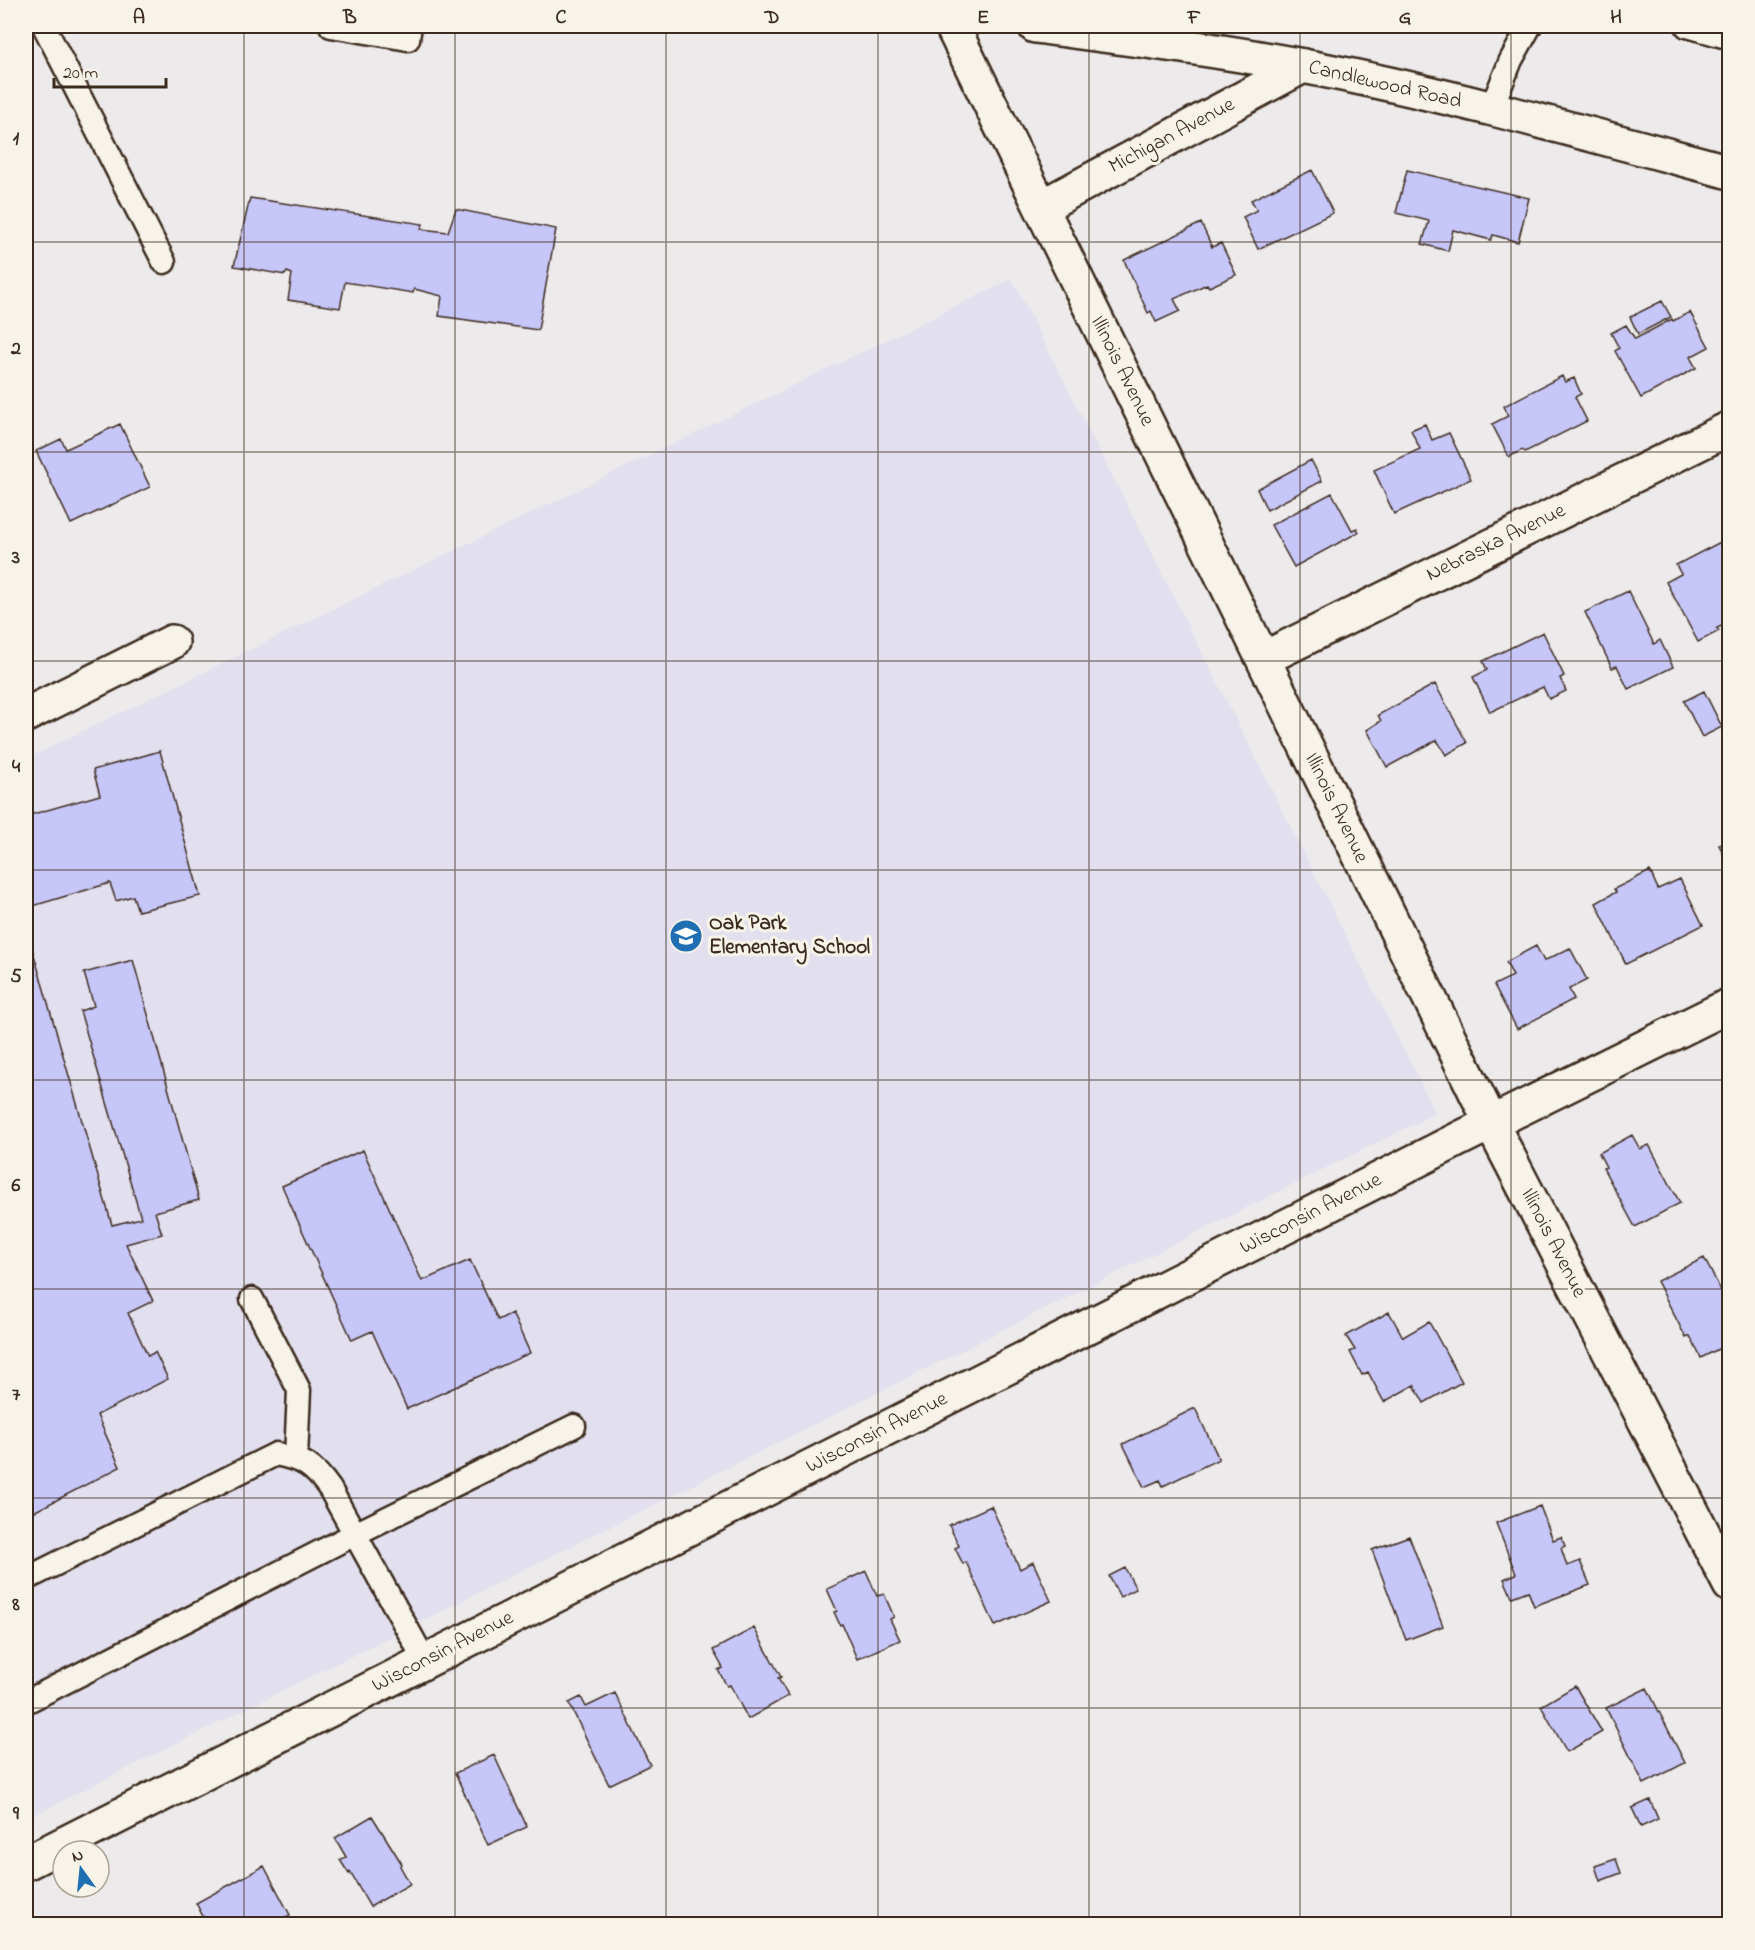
<svg xmlns="http://www.w3.org/2000/svg" width="1755" height="1950" viewBox="0 0 1755 1950" font-family="'Indie Flower',sans-serif">
<rect width="100%" height="100%" fill="#edeaeb"/>
<filter id="ink" filterUnits="userSpaceOnUse"><feTurbulence type="fractalNoise" baseFrequency=".0167" numOctaves="2"/><feDisplacementMap in="SourceGraphic" scale="12" xChannelSelector="R" yChannelSelector="G"/><feConvolveMatrix kernelMatrix="1 2 1 2 8 2 1 2 1" color-interpolation-filters="sRGB"/></filter>
<g filter="url(#ink)">
<path fill="#e2dfef" d="M1012,279l424,834 -1410,706v-1060z"/>
<path fill="#c7c6f9" stroke="#3b2a1e" stroke-width="1.5" d="M1312,170l21,43 -75,36 -15,-32 14,-7 -6,-10z
M1407,170l122,28 -11,44 -25,-7 -2,5 -38,-10 -5,21 -26,-7 7,-23 -33,-8z
M250,198l173,26 -2,5 27,3 8,-23 100,20 -18,101 -99,-14 3,-20 -28,-7 -1,4 -68,-11 -5,26 -52,-8 4,-26 -5,-2 -2,3 -51,-9z
M1201,223l11,24 9,-4 15,32 -27,12 -2,-3 -33,15 6,12 -24,11 -5,-11 -3,2 -24,-53z
M1662,301l9,16 -33,17 -8,-17z
M1690,312l19,35 -19,10 6,11 -55,30 -26,-47 4,-3 -8,-15 15,-8 9,14 37,-20 1,2z
M1562,376l3,6 9,-4 7,16 -6,3 12,24 -62,31 -3,-2 -13,7 -17,-33 16,-8 -4,-10z
M120,424l30,63 -79,37 -35,-73 25,-12 5,10z
M1425,424l7,16 17,-7 22,46 -77,35 -20,-44 46,-21 -9,-19z
M1311,460l11,21 -55,29 -10,-21z
M1332,493l20,37 5,-2 2,4 -65,35 -23,-42z
M1730,537v85l-13,6 2,3 -21,11 -32,-60 15,-8 -5,-9z
M1628,591l26,53 6,-4 13,27 -45,22 -11,-23 -5,2 -27,-56z
M1543,632l21,44 -4,2 6,13 -17,8 -6,-12 -53,25 -17,-35 14,-7 -4,-9z
M1435,684l32,59 -21,12 -9,-15 -50,27 -20,-37 14,-9 -3,-6z
M1704,691l18,36 -20,10 -18,-36z
M160,751l40,145 -62,15 -5,-15 -17,5 -6,-18 -84,25v-92l74,-21 -7,-25z
M1730,840v26l-11,-21z
M1650,871l8,18 22,-10 23,46 -77,39 -30,-61 20,-11 -2,-3z
M26,927l86,298 29,-7 -61,-207 14,-5 -10,-33 49,-13 66,240 -44,12 7,22 -36,10 27,57 -25,12 20,43 7,-4 13,27 -71,36 23,52 -94,49z
M1536,946l8,15 26,-13 17,32 -18,9 5,10 -57,30 -23,-44 19,-9 -7,-14z
M1632,1135l8,14 9,-4 31,58 -45,24 -32,-59 3,-1 -7,-14z
M363,1150l59,131 48,-21 28,60 14,-7 18,40 -123,56 -35,-78 -20,9 -70,-154z
M1704,1258l26,50v35l-29,15 -11,-22 -4,2 -29,-57z
M1389,1312l14,25 26,-15 33,60 -38,21 -10,-18 -30,17 -16,-30 -6,3 -12,-23 5,-2 -9,-14z
M1195,1408l24,51 -56,27 -3,-6 -16,7 -21,-43z
M991,1506l29,63 13,-7 18,39 -56,25 -29,-64 -3,2 -8,-16 4,-2 -10,-21z
M1540,1506l13,34 8,-3 4,9 -4,2 6,18 13,-5 10,24 -56,21 -6,-15 -16,6 -8,-18 12,-5 -20,-51z
M1409,1536l34,90 -37,14 -34,-90z
M1125,1568l11,21 -16,8 -11,-21z
M866,1571l11,25 7,-2 10,23 -4,2 10,21 -43,19 -15,-35 -2,1 -6,-13 3,-1 -10,-22z
M754,1628l27,49 -3,1 10,18 -40,23 -18,-34 -3,1 -9,-16 5,-2 -10,-18z
M1575,1686l27,46 -35,20 -26,-46z
M1647,1688l38,75 -41,21 -38,-76z
M615,1693l35,72 -41,20 -40,-82 12,-6 5,10z
M494,1755l33,72 -39,18 -33,-72z
M1650,1800l8,19 -17,8 -9,-19z
M372,1816l30,48 -2,2 10,18 -40,23 -20,-35 -1,2 -9,-14 6,-3 -11,-19z
M1616,1859l5,14 -21,8 -5,-15z
M264,1866l26,49 -18,9h-65l-11,-21z"/>
<g fill="none" stroke-linecap="round" stroke-linejoin="round">
<g stroke="#3b2a1e" stroke-width="27">
<path id="service" d="M44,26l120,236
M331,26l77,13 2,-13
M1687,26l43,12
M1491,109l20,-49 19,-34
M252,1299l47,91 -3,68
M26,1579l250,-125c28,6 37,11 54,35l95,172
M26,1702l329,-168 219,-108"/>
</g>
<g stroke="#3b2a1e" stroke-width="38">
<path id="minor" d="M952,26l539,1097 239,462
M1041,207l262,-141
M1263,659l467,-231
M26,715l146,-73
M26,1863l1435,-725 269,-133"/>
</g>
<g stroke="#3b2a1e" stroke-width="38">
<path id="tertiary" d="M1035,26c89,12 180,23 268,40 144,28 286,68 427,106"/>
</g>
<use href="#service" stroke="#f7f3e8" stroke-width="22"/>
<use href="#minor" stroke="#f7f3e8" stroke-width="33"/>
<use href="#tertiary" stroke="#f7f3e8" stroke-width="33"/>
</g>
</g>
<path fill="none" stroke="#3b2a1e" stroke-width="1.5" stroke-opacity="0.55" d="M244,26v1898M455,26v1898M666,26v1898M878,26v1898M1089,26v1898M1300,26v1898M1511,26v1898M26,242h1704M26,452h1704M26,661h1704M26,870h1704M26,1080h1704M26,1289h1704M26,1498h1704M26,1708h1704"/>
<defs>
<g id="school-disc" transform="scale(1.725)"><circle r="9.5" fill="#1f6fb2" stroke="#f7f3e8"/><path d="M0-5L7-2L0 1L-7-2ZM-4 1L0 2.5L4 1V4Q0 6-4 4Z" fill="#fff"/></g>
</defs>
<g fill-rule="evenodd">
<use href="#school-disc" x="686" y="936"/>
</g>
<g text-anchor="middle" dominant-baseline="central" stroke-width="6" stroke-linejoin="round" paint-order="stroke">
<g font-size="21" fill="#3b2a1e" stroke="#f7f3e8">
<text transform="translate(1385 85) rotate(13)">Candlewood Road</text>
<text transform="translate(1172 136) rotate(-28)">Michigan Avenue</text>
<text transform="translate(1122 371) rotate(64)">Illinois Avenue</text>
<text transform="translate(1496 543) rotate(-26)">Nebraska Avenue</text>
<text transform="translate(1336 808) rotate(64)">Illinois Avenue</text>
<text transform="translate(1311 1214) rotate(-27)">Wisconsin Avenue</text>
<text transform="translate(1553 1243) rotate(63)">Illinois Avenue</text>
<text transform="translate(877 1433) rotate(-27)">Wisconsin Avenue</text>
<text transform="translate(443 1652) rotate(-27)">Wisconsin Avenue</text>
</g>
<g font-size="21" font-weight="bold" fill="#3b2a1e" stroke="#f7f3e8" text-anchor="start">
<text x="709" y="924">Oak Park<tspan x="709" dy="24">Elementary School</tspan></text>
</g>
</g>
<rect width="1755" height="1950" fill="none" stroke="#f7f3e8" stroke-width="66"/>
<g transform="translate(81 1869) rotate(345)"><circle r="28" fill="#f7f3e8" stroke="#aca397" stroke-width="1.5"/>
<path d="M0-4.5L10 22L0 15L-10 22Z" fill="#1f6fb2"/>
<text y="-9" font-size="16" font-weight="bold" text-anchor="middle" fill="#3b2a1e">N</text>
</g>
<path d="M54 78v9h112v-9" fill="none" stroke="#3b2a1e" stroke-width="3"/>
<text x="63" y="78" font-size="18" fill="#3b2a1e" stroke="#f7f3e8" stroke-width="4.5" paint-order="stroke">20 m</text>
<rect x="33" y="33" width="1689" height="1884" fill="none" stroke="#3b2a1e" stroke-width="2"/>
<g font-size="20" text-anchor="middle" font-weight="bold" fill="#3b2a1e">
<text x="139" y="23">A</text>
<text x="350" y="23">B</text>
<text x="561" y="23">C</text>
<text x="772" y="23">D</text>
<text x="983" y="23">E</text>
<text x="1194" y="23">F</text>
<text x="1405" y="23">G</text>
<text x="1616" y="23">H</text>
<text x="16" y="144">1</text>
<text x="16" y="354">2</text>
<text x="16" y="563">3</text>
<text x="16" y="772">4</text>
<text x="16" y="982">5</text>
<text x="16" y="1191">6</text>
<text x="16" y="1400">7</text>
<text x="16" y="1610">8</text>
<text x="16" y="1819">9</text>
</g>
</svg>
